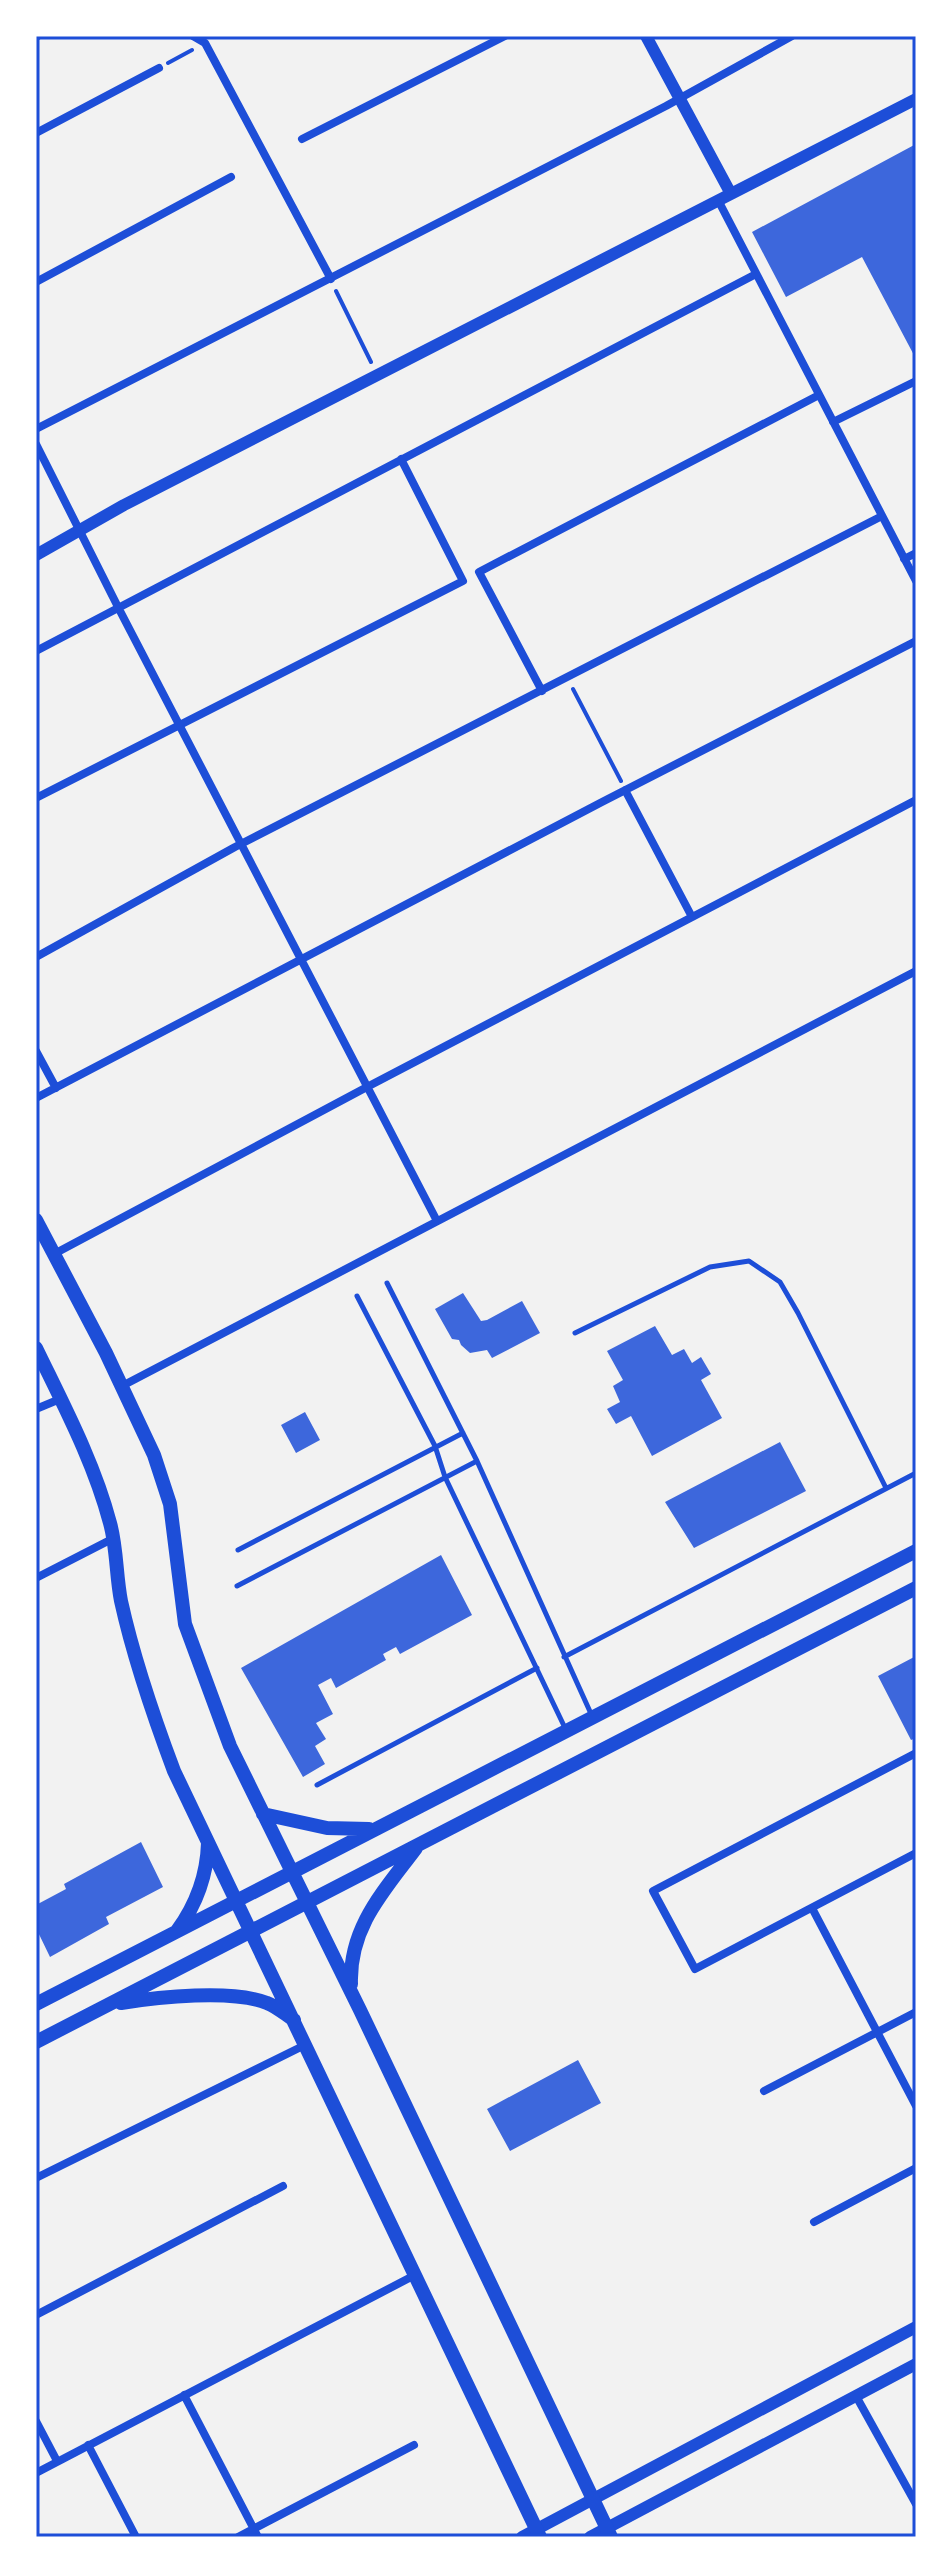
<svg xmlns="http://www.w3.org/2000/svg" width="952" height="2573" viewBox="0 0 952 2573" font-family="'Varela Round',sans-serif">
<rect width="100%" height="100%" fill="#f2f2f2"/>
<path fill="#3d67dc" d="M916,144v215l-54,-102 -76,40 -34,-65z
M463,1293l18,28 6,-1 35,-19 18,32 -48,25 -5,-8 -17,3 -9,-8 -2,-5 -7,-1 -17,-30z
M655,1326l17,29 12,-6 8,14 9,-6 10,17 -10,6 21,38 -70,38 -21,-40 -15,8 -9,-15 13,-7 -7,-16 10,-6 -16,-29z
M305,1412l15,28 -24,13 -15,-28z
M780,1442l26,49 -112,57 -29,-46z
M441,1555l31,60 -72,39 -4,-7 -13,7 3,6 -50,28 -5,-10 -13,7 15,29 -17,9 10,16 -11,7 10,18 -22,13 -62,-109z
M916,1656v82l-5,2 -33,-64z
M141,1842l22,45 -57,30 3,7 -59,33 -14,-29v-23l30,-16 -2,-5z
M578,2060l23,43 -91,48 -23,-42z"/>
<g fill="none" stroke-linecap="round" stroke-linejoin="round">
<path stroke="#1d4ed8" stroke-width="4" d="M168,63l24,-13
M336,291l35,71
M573,689l48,92"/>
<path stroke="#1d4ed8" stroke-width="5" d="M387,1283l90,178 115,255
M357,1296l78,150 10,31 121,253
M575,1333l135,-66 39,-6 31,21 18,31 88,175
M238,1550l225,-117
M237,1586l240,-125
M564,1657l352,-184
M317,1785l220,-117"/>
<path stroke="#1d4ed8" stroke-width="8" d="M193,36l12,7 126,236
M36,37l2,-1
M36,133l123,-65
M302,139l203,-103
M718,200l198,381
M36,282l195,-105
M833,422l83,-41
M36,429l630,-323 126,-70
M36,444l83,165 318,612
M904,559l12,-6
M36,651l720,-377
M542,691l-63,-119 340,-177
M625,790l67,127
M36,798l427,-217 -62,-122
M36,957l199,-110 647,-331
M36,1051l20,37
M36,1098l566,-296 314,-161
M54,1254l313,-167 549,-287
M122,1386l794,-415
M36,1409l24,-10
M36,1578l76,-39
M916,1753l-263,138 42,78 221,-116
M812,1908l104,198
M764,2091l152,-79
M36,2178l269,-133
M814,2222l102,-54
M36,2315l247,-129
M184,2395l74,142
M856,2396l60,108
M36,2421l21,40
M88,2445l48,92
M36,2473l379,-198
M238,2537l176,-92"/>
<path stroke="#1d4ed8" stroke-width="12" d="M646,36l85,158
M36,555l88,-50 792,-406
M522,2537l394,-210
M590,2537l326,-173"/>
<path stroke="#1d4ed8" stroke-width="14" d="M36,1220l70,133 48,102 16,49 15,120 45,122 130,264 251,527
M36,1348c27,56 58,114 74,175 7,25 6,53 11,78 13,59 32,114 53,170l366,766
M263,1814l64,14 42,1
M177,1931c19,-26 30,-55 31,-88
M351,1984c-2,-57 33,-93 65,-136
M121,2003c37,-6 111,-14 146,0 9,3 19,12 27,17
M36,2004l880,-453
M36,2042l880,-454"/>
</g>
<rect width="952" height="2573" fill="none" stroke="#ffffff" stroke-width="76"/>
<rect x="38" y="38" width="876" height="2497" fill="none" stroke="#1d4ed8" stroke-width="3"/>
</svg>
